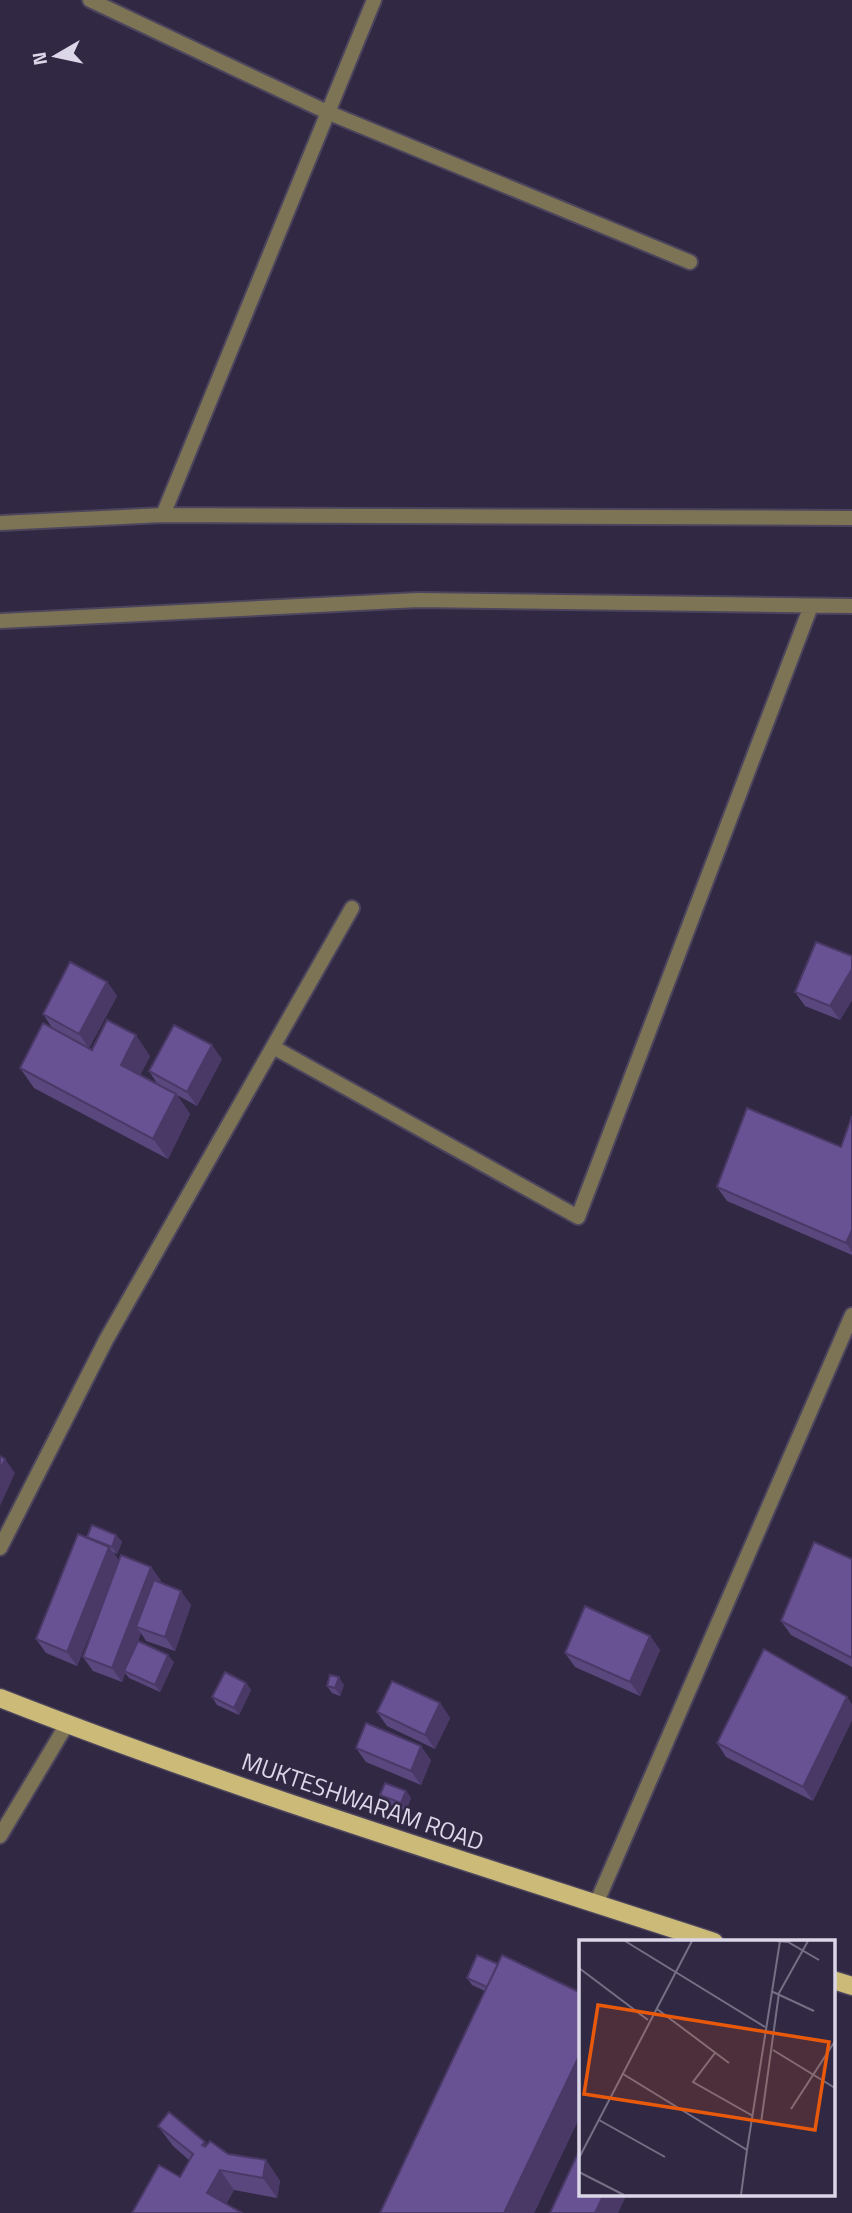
<svg xmlns="http://www.w3.org/2000/svg" width="852" height="2213" viewBox="0 0 852 2213" font-family="'Titillium Web',sans-serif">
<rect width="100%" height="100%" fill="#312943"/>
<g fill="none" stroke-linecap="round" stroke-linejoin="round">
<g stroke="#4c455d" stroke-width="18">
<path id="street" d="M90,0l237,112 363,150
M163,515l211,-515
M0,523l163,-8 689,3
M0,621l418,-21 434,6
M273,1047l305,170 233,-611
M0,1548l106,-208 246,-432
M0,1836l67,-112
M596,1904l256,-589"/>
</g>
<g stroke="#4c455d" stroke-width="21">
<path id="primary" d="M0,1698c234,92 475,166 714,244
M833,1980l19,6"/>
</g>
<use href="#street" stroke="#7d7455" stroke-width="14"/>
<use href="#primary" stroke="#cbba78" stroke-width="18"/>
</g>
<path fill="#5a477e" d="M852,956v44l-12,20 -35,-14 -10,-14z
M107,982l10,14 -28,52 -36,-19 -10,-15z
M92,1050l58,6 -10,19 18,10 -9,-14 73,-12 -25,47 -20,-11 13,19 -22,45 -134,-71 -14,-20z
M852,1116v139l-125,-54 -10,-14 124,-40z
M116,1535l6,7 -5,12 -4,-2 6,9 32,6 10,14 -1,2 31,22 -16,46 -29,-10 -5,-8 -3,8 36,21 -14,30 -31,-14 -4,-5 -3,9 -29,-11 -10,-14 34,-91 -40,100 -31,-13 -10,-14 53,-100 -2,-2z
M852,1559v108l-61,-32 -10,-14z
M650,1636l10,14 -20,46 -65,-29 -10,-14z
M246,1683l5,7 -12,25 -22,-10 -5,-8z
M344,1685l-4,11 -8,-3 -5,-7z
M847,1697l5,8v15l-39,81 -87,-44 -9,-14z
M440,1703l10,15 -15,31 -48,-23 -10,-14z
M356,1748l75,12 -10,25 -55,-23z
M406,1791l5,7 -5,13 -21,-8 -5,-8z
M498,1964l83,29v121l-47,99h-154l105,-222 -13,-6 -5,-7z
M158,2126l70,28 38,6 14,21 -3,17 -43,-8 -8,14 -46,-27 9,-17 -16,-14z"/>
<path fill="#4a3967" d="M852,969v31l-12,20 -10,-14z
M107,982l10,14 -28,52 -10,-14z
M136,1035l14,21 -15,29 -14,-20z
M212,1045l10,14 -25,47 -10,-14z
M176,1094l14,20 -22,45 -15,-20z
M852,1230v22l-6,-9z
M5,1459l10,14 -15,33v-36z
M116,1535l6,7 -5,12 -5,-7z
M109,1547l10,14 -42,105 -10,-14z
M151,1567l10,14 -19,48 -6,-2 5,6 -15,39 -2,-1 1,2 -3,9 -10,-14z
M181,1591l10,14 -16,46 -10,-14z
M650,1636l10,14 -20,46 -10,-14z
M168,1655l6,7 -14,30 -5,-7z
M339,1677l5,8 -4,11 -5,-8z
M246,1683l5,7 -12,25 -5,-7z
M847,1697l5,8v15l-39,81 -10,-14z
M440,1703l10,15 -15,31 -10,-14z
M421,1746l10,14 -10,25 -10,-14z
M406,1791l5,7 -5,13 -5,-8z
M581,2052v62l-47,99h-30z
M266,2160l14,21 -3,17 -14,-20z
M220,2170l14,20 -13,23 -14,-20z
M604,2194h23l-9,19h-23z"/>
<path fill="#695293" stroke="#4a3967" stroke-width="2" d="M816,942l36,14v13l-22,37 -35,-14z
M70,962l37,20 -28,52 -36,-20z
M107,1020l29,15 -15,30 55,29 -23,45 -133,-71 23,-45 49,27z
M174,1025l38,20 -25,47 -38,-21z
M747,1108l94,39 11,-31v114l-6,13 -129,-56z
M0,1456l5,3 -5,11z
M92,1525l24,10 -4,12 -25,-10z
M78,1534l31,13 -42,105 -31,-13z
M814,1542l38,17v99l-71,-37z
M121,1555l30,12 -39,101 -29,-11z
M154,1580l27,11 -16,46 -29,-10z
M585,1606l65,30 -20,46 -65,-29z
M138,1641l30,14 -13,30 -31,-14z
M764,1649l83,48 -44,90 -86,-44z
M225,1672l21,11 -12,25 -22,-11z
M330,1675l9,2 -4,11 -8,-2z
M392,1681l48,22 -15,32 -48,-23z
M366,1723l55,23 -10,25 -55,-23z
M385,1783l21,8 -5,12 -21,-8z
M477,1955l21,9 -11,23 -20,-9z
M502,1955l79,38v59l-77,161h-124z
M169,2112l36,30 -3,3 3,2 5,-6 18,13 38,6 -3,18 -43,-8 -13,23 35,20h-110l27,-48 21,12 13,-23 -35,-28z
M581,2147v47h23l-9,19h-45z"/>
<g text-anchor="middle" dominant-baseline="central" stroke-width="5" stroke-linejoin="round" paint-order="stroke">
<g font-size="24" fill="#dbd7e8" stroke="#312943">
<text transform="translate(363 1801) rotate(19)">MUKTESHWARAM ROAD</text>
</g>
</g>
<g transform="translate(579 1940)">
<rect width="256" height="256" fill="#312943"/>
<path fill="none" stroke="#756f85" stroke-width="2" d="M46,1l140,86M198,1l11,1 31,18M0,28l69,52M192,51l43,20M78,69l72,54M194,110l62,38M136,113l-22,29 60,34M44,134l124,76 -6,45M212,169l44,-68M20,180l66,37M182,183l18,-130 29,-52M168,210l33,-209M0,218l113,-217M0,232l45,23"/>
<path fill="#e8590c" fill-opacity="0.15" stroke="#e8590c" stroke-width="3.5" d="M19,65l231,37 -14,88 -231,-36z"/>
<rect width="256" height="256" fill="none" stroke="#dbd7e8" stroke-width="3.5"/>
</g>
<g transform="translate(56 56) rotate(261)" stroke="#312943" stroke-width="5" paint-order="stroke">
<path d="M0-5L12 26L0 18L-12 26Z" fill="#dbd7e8"/>
<text y="-10" font-size="19" font-weight="bold" text-anchor="middle" fill="#dbd7e8">N</text>
</g>
</svg>
